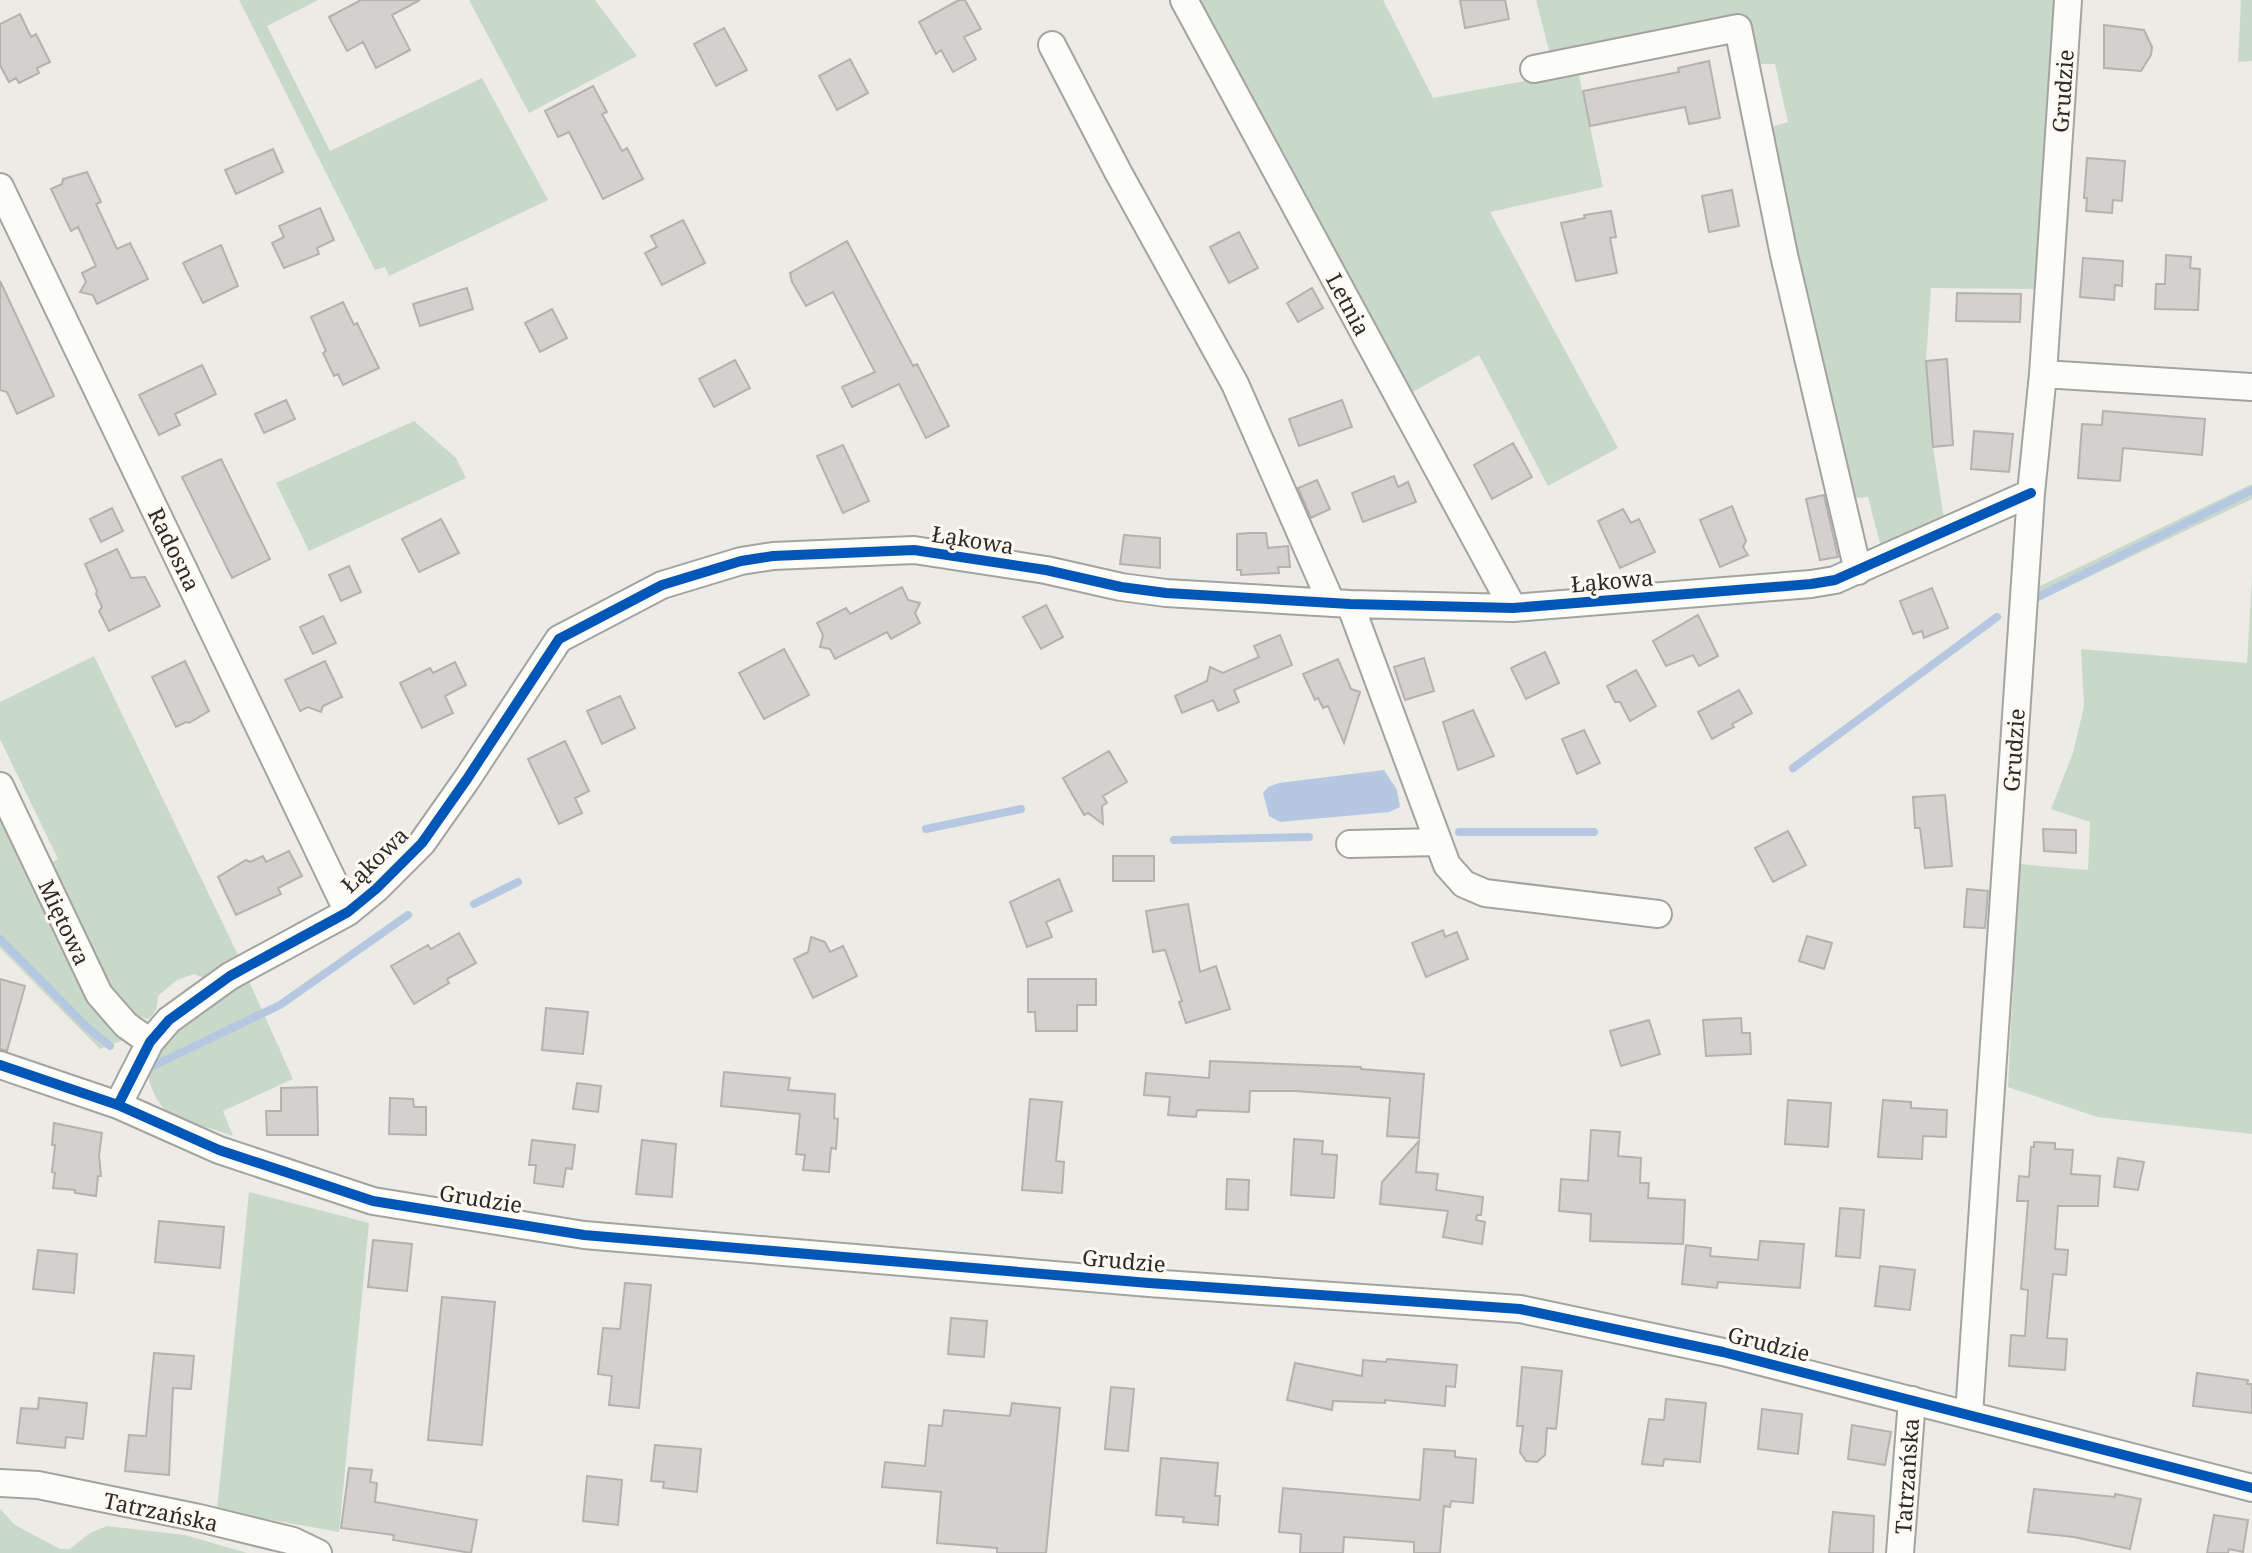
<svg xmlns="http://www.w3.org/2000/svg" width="2252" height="1553" viewBox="0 0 2252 1553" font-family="'Noto Serif',serif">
<rect width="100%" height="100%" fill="#edebe6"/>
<path fill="#c9d9c9" d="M239,0h79l-51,26 63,125 152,-73 66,122 -159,76 -4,-9 -10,3z
M469,0h126l42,56 -108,57z
M1199,0h184l50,98 145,-27 25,116 -113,25 128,236 -70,38 -69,-131 -68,38z
M1536,0h520l-21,289 -104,-1 -5,73 7,86 11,72 -62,32 -14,-54 -10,1 -8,-3 -82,-367 20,-6 -13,-58h-15l-7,-9 -9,-40 -18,1 -175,42z
M2241,0h11v61l-14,1z
M414,421l42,37 10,20 -157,73 -33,-68z
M2252,484v15l-220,105 6,-17z
M2252,578v556l-155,-17 -89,-30 11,-223 69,6 2,-48 -39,-13 22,-56 11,-47 -3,-57 166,14z
M94,656l147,305 -37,17 -10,-4 -17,6 -19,16c-1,9 -1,19 -11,23l-25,-10 -14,-18 -61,-126 11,-6 -58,-120v-37z
M0,814l96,191 27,35 -23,9 -100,-101z
M249,981l44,98 -70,32 10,25c-18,-7 -47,-13 -63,-23 -11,-7 -16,-18 -20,-30 -14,-46 66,-85 99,-102z
M249,1192l120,31 -30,309 -122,-22z
M0,1509l15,16 45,24h10l20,-16 17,-7 78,9 62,18h-247z"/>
<path fill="#b6c7e1" d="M1384,770l13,20 3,17 -11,5 -109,10 -11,-6 -6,-23 5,-6 11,-4z"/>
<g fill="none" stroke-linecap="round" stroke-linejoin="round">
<path stroke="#b6c7e1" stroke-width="8" d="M2036,598l216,-108
M1793,768l204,-151
M926,829l95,-20
M1459,832h135
M1174,840l135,-3
M474,904l44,-22
M0,939l88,89 22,18
M153,1066l127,-61 128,-90"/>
</g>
<path fill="#d2d1cd" stroke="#b3b2ae" stroke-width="2" d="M361,0h59l-28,15 18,35 -34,18 -13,-26 -16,9 -18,-34z
M959,0h6l16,29 -17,8 12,22 -23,13 -12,-22 -5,4 -17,-32z
M1460,0h45l4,19 -44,9z
M20,14l11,23 5,-3 14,28 -13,6 2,5 -20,10 -3,-5 -7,4 -9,-17v-41z
M2104,25l40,5 8,17 -1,8 -10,16 -37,-3z
M724,28l23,42 -31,16 -22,-42z
M850,59l18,34 -31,17 -18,-34z
M1709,61l11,57 -31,6 -4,-17 -95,19 -7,-35 96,-19 -1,-4z
M593,86l14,26 -5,2 20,37 5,-3 16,31 -40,20 -34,-67 -11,5 -13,-26z
M273,149l10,23 -47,22 -11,-24z
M2087,158l38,3 -3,40 -9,-1 -1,13 -26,-2 1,-13h-3z
M87,172l14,30 -5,2 21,45 13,-6 18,36 -51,25 -4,-9 -13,-3 6,-10 -4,-9 14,-7 -18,-39 -7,4 -20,-42 11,-5 1,-5z
M1732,190l7,36 -30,6 -7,-36z
M320,208l14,32 -17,8 2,6 -35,14 -12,-25 12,-6 -5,-11z
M1611,211l5,26 -6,1 7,35 -41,8 -15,-58 24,-5 -1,-3z
M683,220l22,43 -43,22 -17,-32 12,-6 -6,-11z
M1239,232l19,36 -29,15 -19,-36z
M847,241l66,125 4,-2 32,62 -23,12 -27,-54 -47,23 -10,-20 33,-15 -42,-80 -27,14 -14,-24 -2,-9z
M221,245l17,41 -35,17 -20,-40z
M2166,255l25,2 -1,11 10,1 -2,41 -43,-1 1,-25h9z
M2083,258l40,3 -1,25 -7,-1 -1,15 -34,-3z
M0,281l54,115 -37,18 -10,-22 -7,-2z
M467,288l6,21 -53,17 -7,-22z
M1312,288l11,20 -25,14 -11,-19z
M1957,293l64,1 -1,28 -64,-1z
M343,302l11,23 3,-2 22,45 -36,17 -5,-11 -4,2 -11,-23 3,-2 -15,-34z
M552,309l15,29 -27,14 -15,-29z
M1947,359l6,86 -20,2 -7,-86z
M735,360l15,28 -36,19 -15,-28z
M202,365l14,29 -41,20 5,11 -21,10 -20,-40z
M286,400l9,19 -31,14 -9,-19z
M1342,400l10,27 -53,19 -10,-27z
M2103,411l102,8 -3,36 -79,-7 -3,33 -42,-3 4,-54 20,1z
M1974,431l39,3 -4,38 -38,-3z
M1513,443l19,34 -40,22 -18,-34z
M843,445l26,56 -26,12 -26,-57z
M221,459l49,100 -38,19 -50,-101z
M1394,476l4,11 10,-5 8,20 -53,20 -11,-29z
M1317,480l13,29 -19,9 -13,-30z
M1824,495l14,62 -18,3 -14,-61z
M1732,506l14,35 -3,6 5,8 -28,12 -20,-47z
M112,508l11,23 -22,11 -11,-23z
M1623,509l8,14 8,-4 16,33 -35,16 -22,-47z
M441,519l18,34 -40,19 -17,-33z
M1249,533h17l2,15 20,-2 2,21h-12l1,6 -38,2v-5h-4v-36z
M1124,535l36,3v30l-40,-4z
M117,549l14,29 14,-1 15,29 -51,25 -10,-20 3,-4 -6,-13 1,-3 -12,-27z
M349,566l12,26 -20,9 -12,-26z
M902,587l6,13 12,3 -5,10 5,10 -29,16 -4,-7 -52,27 -5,-10 -10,-2 3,-12 -6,-12 29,-15 4,6z
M1932,588l16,40 -24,10 -2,-7 -9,3 -13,-33z
M1046,605l17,32 -22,12 -18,-32z
M1698,615l20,41 -19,10 -6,-11 -27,11 -13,-25z
M323,616l13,27 -23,11 -13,-27z
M1280,635l12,30 -58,25 5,12 -21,9 -5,-11 -31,13 -7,-17 32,-15 3,-14 13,6 36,-16 -5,-11z
M784,649l25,46 -45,24 -25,-46z
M1545,652l14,31 -33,16 -15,-31z
M1424,658l10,33 -29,9 -11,-33z
M1338,659l13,30 9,3 -16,51 -16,-37 -5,2 -5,-10 -3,2 -12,-26z
M185,661l24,50 -20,12 -3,-1 -10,5 -24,-50z
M325,661l17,36 -19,9 -2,6 -13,-5 -8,4 -15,-31z
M455,662l11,23 -21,11 8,17 -31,15 -22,-45 30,-15 3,5z
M1636,670l20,36 -26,15 -10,-19h-5l-8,-16z
M1739,690l13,23 -20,11 2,3 -22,12 -14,-27z
M620,696l15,32 -33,16 -15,-33z
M1473,710l21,46 -36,14 -15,-48z
M1584,730l16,33 -23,11 -15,-35z
M565,741l24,50 -14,7 7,15 -23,11 -31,-65z
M1109,751l18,31 -24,14 4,7 -5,3 1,18 -15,-11 -4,2 -21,-37z
M1945,795l7,71 -27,2 -5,-40h-5l-2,-31z
M2043,829l33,1v23l-32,-2z
M1788,831l18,34 -33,17 -18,-34z
M289,851l13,25 -24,12 3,6 -45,21 -18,-38 28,-17 4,2 13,-6 3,6z
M1113,856h41v25h-41z
M1059,879l13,32 -26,11 6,15 -25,10 -17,-45z
M1967,889l21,2 -3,37 -21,-1z
M1188,904l12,68 16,-6 14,43 -44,14 -7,-21 3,-1 -17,-51 -12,2 -7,-41z
M1443,930l2,7 12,-5 11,27 -42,18 -14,-34z
M459,933l17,30 -29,16 2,4 -35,21 -23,-38 37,-21 3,4z
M1807,936l25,7 -8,26 -25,-8z
M811,937l14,5 5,10 13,-6 14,30 -44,22 -19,-39 14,-7z
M0,979l25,7 -18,65 -7,-2z
M1028,979h68v26h-19v26h-41l-1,-19h-7z
M546,1008l42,4 -5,42 -41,-4z
M1741,1018l1,15h8l1,21 -45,2 -3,-36z
M1649,1020l11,34 -39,12 -11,-35z
M1210,1061l151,6v2l63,5 -5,64 -32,-2 3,-38 -95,-7h-45l-1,21 -52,-2 -1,7 -28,-2 2,-18 -26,-2 2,-22 63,5z
M724,1072l66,6 -2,12 47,4 -1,24 4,1 -2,30 -5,-1 -2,24 -26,-2 2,-15 -9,-1 4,-40 -79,-8z
M577,1083l24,3 -3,26 -25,-3z
M317,1087l1,48h-51l-1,-24h15v-23z
M390,1098l23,1 1,8h12v28l-37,-1z
M1030,1099l32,3 -6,59 8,1 -2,31 -40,-3z
M1788,1100l43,3 -3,44 -43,-3z
M1883,1100l28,2v6l36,2 -1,27 -23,-1 -1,23 -44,-2z
M54,1123l48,10 -3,22 2,21h-3l-2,20 -21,-3v-3l-22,-2 2,-15 -3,-1 3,-27h-3z
M1591,1130l29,2 -2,24 23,2 -1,25h9l-1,15 37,2 -2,44 -93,-3 1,-27 -32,-3 2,-32 27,2z
M1294,1139l29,2 -1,13 15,1 -3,43 -43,-3z
M532,1140l43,5 -3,24 -6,-1 -3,19 -29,-4 2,-18h-7z
M642,1140l34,4 -4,53 -36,-3z
M1419,1141l-3,31 22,2 -2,16 47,7 -2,18h-4l-1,5 9,2 -3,22 -39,-7 5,-26 -68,-7 2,-22z
M2034,1142l21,1v6l18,1 -2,24 29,2 -2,30h-40l-3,43 13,1 -2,25 -13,-1 -6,64 20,1 -2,31 -56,-4 2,-31 14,1 3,-46 -7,-1 7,-88h-11l2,-25 10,1 2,-30h3z
M2118,1158l26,4 -6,28 -24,-3z
M1227,1179l22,1 -1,30 -22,-1z
M1840,1208l24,2 -4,48 -24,-2z
M159,1221l65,6 -4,41 -65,-6z
M373,1240l39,4 -5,47 -39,-4z
M1760,1241l44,3 -4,44 -82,-6 -1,6 -35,-4 4,-39 25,3 -1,8 48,4z
M38,1250l39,4 -3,39 -41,-4z
M1880,1266l35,4 -5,40 -35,-4z
M625,1283l26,2 -12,123 -30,-3 3,-29 -14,-2 5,-46 17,1z
M442,1297l53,5 -13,143 -54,-5z
M951,1318l36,3 -3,36 -36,-3z
M154,1353l40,3 -3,33 -18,-1 -4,87 -44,-4 4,-36 17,1z
M1387,1359l70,6 -2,22 -9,-1 -1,20 -60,-6v3l-52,-2 -1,9 -45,-10 8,-37 67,13 1,-16 23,2z
M1522,1367l40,4 -6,58 -9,-1 -2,27 -8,7 -11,-1 -6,-9 3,-26h-6z
M2197,1373l51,7 -1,4h5v29l-59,-7z
M1111,1387l23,2 -6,62 -23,-2z
M39,1398l48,5 -4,36 -17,-2 -1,11 -48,-5 4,-35 17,1z
M1666,1399l40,4 -6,59 -36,-3 -1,7 -21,-2 7,-45 15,1z
M1012,1403l48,5 -14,145h-49v-5l-60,-5 4,-51 -59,-5 3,-25 40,4 4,-41 13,1 2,-16 66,6z
M1762,1409l40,5 -4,40 -40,-5z
M1852,1425l39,7 -6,33 -37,-6z
M655,1445l46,4 -4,43 -34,-4 1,-6 -13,-1z
M1424,1449l31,2v6l21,2 -3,44 -22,-2 -1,6 -6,-1 -4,47h-26v-11l-70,-5 -1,16h-43l1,-19 -22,-2 4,-44 137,12z
M1161,1458l57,5 -3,33h5l-2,29 -35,-3 1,-5 -28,-2z
M349,1468l23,2 -2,12 7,1 -2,19 102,18 -6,33 -78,-13 1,-5 -53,-7z
M587,1476l35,4 -4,45 -35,-4z
M2034,1489l81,8v-3l26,5 -11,50 -56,-12 -46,-5z
M1833,1512l41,4 -1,37h-44z
M2214,1515l34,5 -5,32 -14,-3 -1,4h-21z"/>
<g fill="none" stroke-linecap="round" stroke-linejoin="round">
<g stroke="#a4a39f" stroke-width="30">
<path id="street" d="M1184,0l329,608
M1052,45l66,127 117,212 96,218
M1534,69l204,-41 46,227 74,316
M0,187l348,725
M2043,374l25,-374
M1350,604l97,261 17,19 21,9 173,21
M0,786l99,208 27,31 24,17
M1350,844l88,-2
M0,1065l118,40 101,45 154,51 211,34 565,48 371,26 203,43 529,136
M118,1105l32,-63 19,-22 61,-44 118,-64 28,-23 46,-46 45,-64 92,-140 103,-54 79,-24 32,-5 141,-6 132,20 75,17 45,6 184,11 163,4 298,-24 24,-4 196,-87
M1969,1415l62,-922 12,-119 209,13
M0,1483l38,2 161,33 94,23 25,12
M1900,1553l12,-153"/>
</g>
<use href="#street" stroke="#fcfcfb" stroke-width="26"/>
<g stroke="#fef9f0" stroke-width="15">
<path id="cycleway" d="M0,1065l118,40 101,45 154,51 211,34 565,48 371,26 203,43 529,136
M118,1105l32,-63 19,-22 61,-44 118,-64 28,-23 46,-46 45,-64 92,-140 103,-54 79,-24 32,-5 141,-6 132,20 75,17 45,6 184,11 163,4 298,-24 24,-4 196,-87"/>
</g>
<use href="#cycleway" stroke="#0057b8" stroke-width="10"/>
</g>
<g text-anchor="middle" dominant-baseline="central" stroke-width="6" stroke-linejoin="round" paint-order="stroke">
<g font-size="22" fill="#2c2a26" stroke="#fef9f0">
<text transform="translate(2062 91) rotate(-86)">Grudzie</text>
<text transform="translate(1349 304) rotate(62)">Letnia</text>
<text transform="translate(973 539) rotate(9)">Łąkowa</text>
<text transform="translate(175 549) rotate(64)">Radosna</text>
<text transform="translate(1612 580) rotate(-5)">Łąkowa</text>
<text transform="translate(2013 750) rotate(-86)">Grudzie</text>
<text transform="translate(374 859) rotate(-44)">Łąkowa</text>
<text transform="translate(65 922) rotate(65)">Miętowa</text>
<text transform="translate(481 1198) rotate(9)">Grudzie</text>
<text transform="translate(1124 1260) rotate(5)">Grudzie</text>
<text transform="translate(1769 1343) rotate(14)">Grudzie</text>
<text transform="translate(1906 1476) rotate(-86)">Tatrzańska</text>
<text transform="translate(161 1511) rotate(12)">Tatrzańska</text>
</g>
</g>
</svg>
